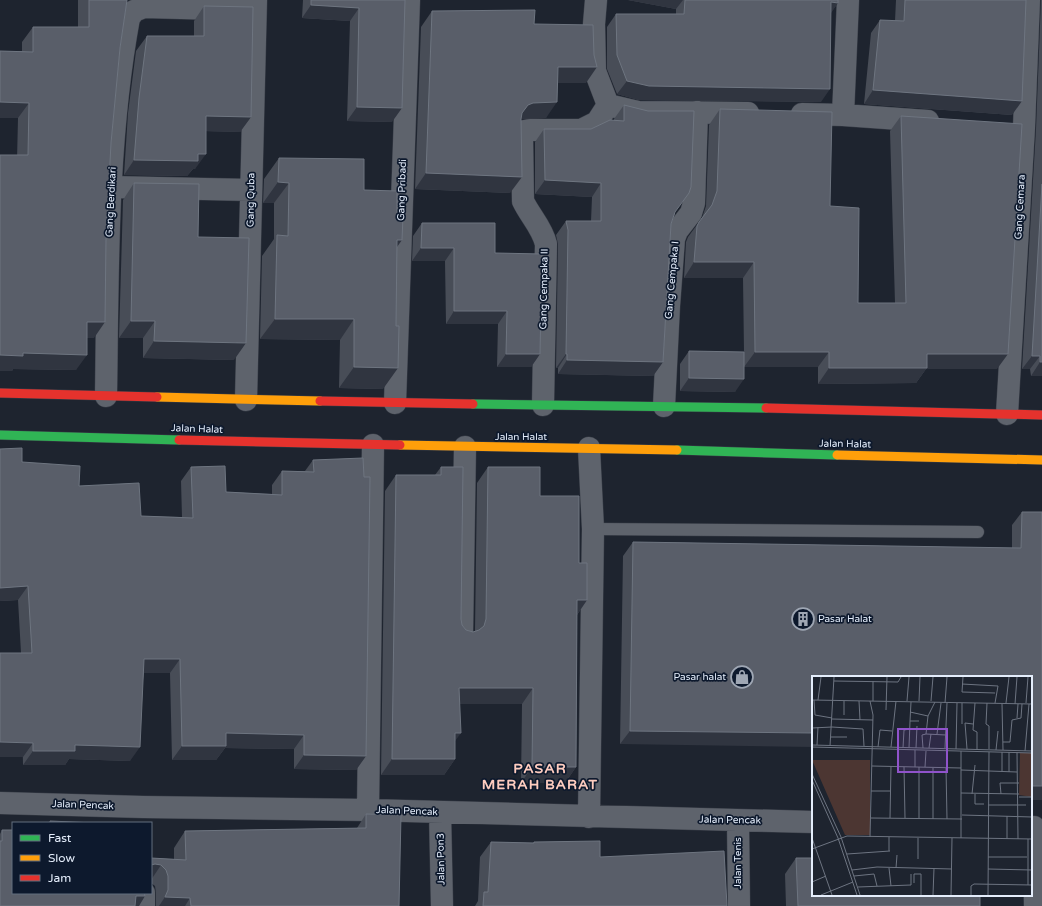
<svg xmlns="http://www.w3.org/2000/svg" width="1042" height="906" viewBox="0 0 1042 906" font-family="'Varela Round',sans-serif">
<rect width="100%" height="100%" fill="#1e242f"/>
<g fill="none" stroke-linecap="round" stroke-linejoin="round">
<g stroke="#393e48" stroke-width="13">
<path id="lane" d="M593,529l385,3"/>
</g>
<g stroke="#393e48" stroke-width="23">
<path id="street" d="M596,0l-2,24 1,47 13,34
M608,105l30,7 110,1
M802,114l41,1 85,6
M843,115l5,-115
M111,187l140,3
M106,396c2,-125 0,-253 23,-378l5,-7 10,-4 111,3
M246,400l10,-400
M395,403l14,-403
M543,405l3,-161c-4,-17 -16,-28 -23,-43l-1,-66 2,-4 6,-1h51l16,-8 11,-17
M664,406l5,-100 5,-67 3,-8 14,-18 3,-10 3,-91
M1007,414l17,-286 5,-128
M462,635l3,-188
M0,803l143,4 225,3 445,12
M368,810l5,-365
M440,812l2,94
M589,817l4,-288 -4,-81
M738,821l1,85
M1034,827l1,79
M144,893v13"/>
</g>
<g stroke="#393e48" stroke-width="10">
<path id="fast" d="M473,404l293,4
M0,435l179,5
M677,450l160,5"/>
</g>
<g stroke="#393e48" stroke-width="10">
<path id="slow" d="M157,397l163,4
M400,445l277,5
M837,455l205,5"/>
</g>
<g stroke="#393e48" stroke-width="10">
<path id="jam" d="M0,393l157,4
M320,401l153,3
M766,408l276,7
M179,440l221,5"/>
</g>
<use href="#lane" stroke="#5e636c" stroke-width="12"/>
<use href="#street" stroke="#5e636c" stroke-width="22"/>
<use href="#fast" stroke="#30b455" stroke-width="9"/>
<use href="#slow" stroke="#ff9f0a" stroke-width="9"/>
<use href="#jam" stroke="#e5322d" stroke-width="9"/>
</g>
<path fill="#484d57" d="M78,0h49l-7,48 -9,95 -17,195h-7l-11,32 -63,-1 -1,2 6,-253h-18v-67h22v-9l11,-15h45z
M303,0h102l-13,122 -45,-1 3,-100 -48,-3z
M628,0h210v3l-7,9 -10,90 -182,-2 -22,-6 -10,-25v-42l9,-13h60v-5z
M896,0h130l-14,115 -148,-11 7,-71 9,-13 15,1z
M1041,0h1v376h-11l-1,-7h-8l14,-240z
M204,6l47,111 -11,15 -34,-1 -11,38h-2l-6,7 -63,-1 4,-62 8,-62 11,-15h47v-15z
M432,11l102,13 52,59h-28l-12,35 -25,1 -11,74 -95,-4 6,-162z
M624,105l51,109 -4,10 -8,138 -10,14 -95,-2v-6h-2l2,-124 -2,-9 10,-14h25l1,-24 -57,-3v-52l9,-13h47l23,-8v-2z
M720,109l110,97 28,97h37l-5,-172 11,-15 96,253h-71l-10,14 -98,1v-17h-74l-9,25 -55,-1v-27l9,-13 55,1 -1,-74h-59l2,-36 2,-5 14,-19 4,-12 3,-81z
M279,158l85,32 33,58 -14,141 -44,-1 1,-48 -80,-1 2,-83 12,-17v-36h-11l1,-24z
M134,183l64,54 36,123 -91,-2v-20h-24l4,-138z
M422,223l73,30 45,101 -9,13h-34l1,-43h-52l-1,-63h-33l1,-25z
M0,449l22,13 57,24 62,30 41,1 -1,-36 10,-14 35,25 46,2v-9l10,-14h23l8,-11 53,296 -10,14 -62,-1v-20l-69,-1 -9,12h-44l-2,-87h-26l-14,88 -61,-2 -4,6h-42l-2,-112 -3,-53 -18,1z
M441,467l20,152 1,6 4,5 7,2 2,-1 2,-148 11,-16 52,29 39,67 8,37 -10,15 -1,152 -11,16h-44l1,-79h-62l-5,37v18l-11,16h-63l4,-284 11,-16h39z
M1022,512l9,165 -411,67 3,-188 10,-14 379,6v-23z
M366,814l33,92h-243v-13l-1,-7 -4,-3v-25l23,1v-11l11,-17 172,-3z
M2,830l-2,76v-72z
M491,842l42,1 1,-1 66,15 127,49h-252l3,-5 2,-44z
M796,858l184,48h-194l-1,-32z"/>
<path fill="#303540" d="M628,0h55l-7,9z
M831,2l7,1 -9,13z
M311,5l48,3 -9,13 -48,-3z
M558,67h39l-11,16h-39z
M627,81l203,8 -9,13 -182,-2 -22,-6z
M873,90l149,11 -10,14 -148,-11z
M0,102l29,1 -11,15h-18z
M557,102l-11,16 -24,1 -6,2 12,-16 5,-2z
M357,107l45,1 -10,14 -45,-1z
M206,116l45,1 -11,15 -44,-1z
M198,154h8l-11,15h-2l-6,7 -63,-1 10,-15z
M426,173l96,4 -12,16 -95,-4z
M545,180l56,3 -9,14 -57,-3z
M278,182l11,1 -15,20h-11z
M397,240h5l-15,21z
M421,248h33l-9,13h-33z
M694,262h60l-11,16h-59z
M454,311h53l-9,13h-52z
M275,319h79l-14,21 -80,-1z
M131,321h24l-12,17h-24z
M87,322h18l-11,16h-18z
M154,341l92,2 -12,17 -91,-2z
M755,352h74l-11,15h-74z
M23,353l64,2 -11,15 -63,-1 -1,2h-12v-16z
M506,354h34l-9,13h-34z
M566,354h1l-9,14h-2z
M927,354h81l-11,15h-71l-10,14 -98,1 11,-16z
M1032,356h8l-10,13h-8z
M567,360l96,2 -10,14 -95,-2z
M1040,362h2v14h-11z
M354,367l44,1 -15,21 -44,-1z
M689,378l55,1 -9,13 -55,-1z
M28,586l-10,14 -18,1v-13z
M577,600h10l-11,16z
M144,659h36l-10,14h-36z
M459,688h74l-11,16h-74z
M630,731l183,2v14l-193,-3z
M226,733l78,2 -10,14 -69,-1 -9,12h-44l10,-14z
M455,733h6l-11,15z
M0,742l33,1 -10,14h-23z
M75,745l65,2 -10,14 -61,-2 -4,6h-42l10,-14z
M304,755l62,1 -10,14 -62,-1z
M392,759h63l-11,16h-63z
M532,767h44l-11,16h-44z
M1031,786h11v14h-11z
M155,864l6,1 -10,15v-15z
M136,896h9l-6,10h-10z
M165,897l25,1 -5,8h-26z"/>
<path fill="#595e69" stroke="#6e7580" d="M89,0h38l-7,48 -9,95 -5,96 -1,83h-18v33l-64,-2v3l-23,-1v-200h28l1,-52 -29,-1v-51l33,1v-25h56z
M311,0h94l-3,108 -45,-1 2,-99 -48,-3z
M685,0h153v3l-7,-1 -1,87 -181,-3 -22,-5 -10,-26 -1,-41h68z
M905,0h121l-4,101 -149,-11 7,-70 24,1z
M204,6l49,1 -2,110 -45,-1v38h-8v7l-64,-1 5,-62 8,-62h57z
M535,10l-1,14 59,1 1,30 3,12h-39l-1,35 -24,1 -5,2 -6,8 -1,6 1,58 -96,-4 6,-162z
M624,105l24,6h46l-3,76 -2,6 -14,19 -4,12 -8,138 -96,-2v-6h-1l2,-124 -2,-9h35v-38l-56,-3 -1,-51h47l19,-9 14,1z
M720,109l112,3 -2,94 29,2 -1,95h48l-5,-187 121,8 -14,230h-81v14h-98v-16h-74l-1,-90h-60l3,-36 2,-4 13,-17 5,-14z
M279,158l85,1v31l33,1v25h6l-1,24h-5l-1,86h3l-1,42 -44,-1v-48h-79l2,-84 11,1 1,-53 -11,-1z
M134,183l65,1 -1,53 51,1 -3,105 -92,-2 1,-20h-24z
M1042,184v178h-2v-6h-8z
M422,223h73v30l47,1 -2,100h-34l1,-43h-53v-63h-33z
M689,351l55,1v27l-55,-1z
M22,448v14l58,4 -1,20 60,-3 2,33 52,2 -2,-51 34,-1 1,26 56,3v-24l32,1 -1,-12 50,-2 1,19h6l-4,279 -62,-1v-20l-78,-2v13h-44l-2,-87h-36l-4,88 -65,-2v6h-42v-8l-33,-1v-89h32l-4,-67 -28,2v-139z
M441,467h22l-2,152 1,6 4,5 7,2 6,-2 5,-4 2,-7 2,-152h52v29h39v67h8v37h-10l-1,167h-44l1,-79h-74l2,45h-6v26h-63l4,-284h45z
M1022,512h20v274h-11v-109h-218v56l-183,-2 3,-189 388,6z
M366,814l35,1 -2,91h-208l-1,-8 -25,-1 3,-7v-14l-2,-6 -5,-5 -6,-1 -4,1v-7l35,2 -1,-29 181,-3z
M50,821l45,2h-45z
M2,830h11v63h131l1,3h-9l-1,10h-135v-65h2z
M600,841v16l124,-6 3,55h-244l1,-14h4l3,-50 43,1v-1z
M796,858h17v37h167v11h-182z"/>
<defs>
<g id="building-ring" transform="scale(1.15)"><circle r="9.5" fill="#0d192d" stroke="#9fa7b4" stroke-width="1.5"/><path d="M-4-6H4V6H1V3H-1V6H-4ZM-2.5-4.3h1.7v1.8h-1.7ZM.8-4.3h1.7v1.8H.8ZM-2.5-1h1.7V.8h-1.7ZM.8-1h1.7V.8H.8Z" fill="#9fa7b4"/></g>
<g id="shop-ring" transform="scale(1.15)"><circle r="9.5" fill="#0d192d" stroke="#9fa7b4" stroke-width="1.5"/><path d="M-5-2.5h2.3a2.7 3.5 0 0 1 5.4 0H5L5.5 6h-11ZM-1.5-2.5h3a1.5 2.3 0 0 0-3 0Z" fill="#9fa7b4"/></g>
</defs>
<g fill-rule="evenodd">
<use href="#building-ring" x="803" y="619"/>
<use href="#shop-ring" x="742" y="677"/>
</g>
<g text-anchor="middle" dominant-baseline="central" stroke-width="3.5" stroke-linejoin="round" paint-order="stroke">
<g font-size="10" fill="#e4edfb" stroke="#0d192d">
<text transform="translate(402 190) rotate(-88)">Gang Pribadi</text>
<text transform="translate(251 200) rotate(-89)">Gang Quba</text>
<text transform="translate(111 202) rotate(-87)">Gang Berdikari</text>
<text transform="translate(1020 207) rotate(-87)">Gang Cemara</text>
<text transform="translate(672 280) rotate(-85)">Gang Cempaka I</text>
<text transform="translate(544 289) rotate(-89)">Gang Cempaka II</text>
<text transform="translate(197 429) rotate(2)">Jalan Halat</text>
<text x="521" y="437">Jalan Halat</text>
<text transform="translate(845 444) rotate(1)">Jalan Halat</text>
<text transform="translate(83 805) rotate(2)">Jalan Pencak</text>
<text transform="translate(407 811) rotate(2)">Jalan Pencak</text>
<text transform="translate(730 820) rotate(1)">Jalan Pencak</text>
<text transform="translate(441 859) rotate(-91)">Jalan Pon3</text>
<text transform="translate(738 863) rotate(-90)">Jalan Tenis</text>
</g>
<g font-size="10" fill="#e4edfb" stroke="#0d192d" text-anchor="start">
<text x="818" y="619">Pasar Halat</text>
<text x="726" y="677" text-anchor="end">Pasar halat</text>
</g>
<g font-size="14" font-weight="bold" letter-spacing="1" fill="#feccbf" stroke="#0d192d">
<text x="540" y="768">PASAR<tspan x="540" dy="16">MERAH BARAT</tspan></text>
</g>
</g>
<g transform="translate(812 676)">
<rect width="220" height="220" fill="#1e242f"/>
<path d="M208,77h12v44l-13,-2zM0,84h58v75h-25z" fill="#4c3632"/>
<path fill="none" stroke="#6d7481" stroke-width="1" d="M151,1l-1,15 33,1M22,5l64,1 3,-5M61,5v20M150,8l36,2 -3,17M0,24l220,4M2,24l1,15 17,3M6,24l3,-23M47,25l1,19M58,25l3,14 -3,122M95,25l2,-24M107,25l1,-24M119,25l2,-24M99,26l-1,19h9M133,27l2,-26M163,27l-2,27 4,2v17M175,27l-1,21 3,2v23M194,27l3,-26M214,27l2,-26M190,28l1,46M203,28l2,-27M74,34l1,-33M98,36l18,4M32,39v-14M205,42l1,-14M20,43l41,1M150,48v-21M20,51l31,2 1,17M0,52l20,-1M114,58l2,-18 7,-14M114,58l20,1M125,58l4,-31M19,61h16M191,66h7l2,-22 9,-2 1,-14M0,69l220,6M5,69l1,-18M18,70l4,-69M0,71l220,6M66,71l2,-17 12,1M79,71l5,-46M91,72l1,-18 6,-1M97,72l1,-27M104,72l1,-22M111,72l-1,-13 4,-1M117,72l2,-14M133,72l2,-45M144,73l1,-46M155,73l-2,-26 8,1M184,74l2,-19M149,75v87M213,75l4,-47M205,76l1,87M60,90l89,2M92,91l1,51M103,91v-17M107,91v52M113,91l1,-16M121,92v51M134,92l1,51M149,94l56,2M190,96v-20M197,96v-20M0,98l29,63 19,58M0,104l26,58 19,57M59,115h19M149,117l58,1M160,118l3,-29M163,118v10h9M189,118l-1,-11h19M207,121h13M176,129h38M150,139l70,2M59,142l91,1M78,142l1,-52M0,162l20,57M195,163v-23M216,163v46M0,173l35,-13 185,3M77,175v-14M35,178l43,-3M176,181h39M106,183v-21M77,192l2,18M84,192l1,-13M176,193l44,1M40,194l25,-3 75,2M42,200l20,-2 3,12M0,206l14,-6M102,207v-9h7v21M46,211l53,-2v-11M9,219l32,-13M121,219l1,-27M139,219l1,-57M159,219v-9l3,-2 58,1M176,219l1,-143"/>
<path fill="#9053cb" fill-opacity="0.15" stroke="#9053cb" stroke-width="2" d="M86,53h49v43h-49z"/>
<rect width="220" height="220" fill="none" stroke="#e4edfb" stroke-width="2"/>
</g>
<rect x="12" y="822" width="140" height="72" fill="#0d192d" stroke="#636e7f"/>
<rect x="20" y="835" width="20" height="6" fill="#30b455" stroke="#636e7f"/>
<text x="48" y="842" font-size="12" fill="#e4edfb">Fast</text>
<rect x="20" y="855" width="20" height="6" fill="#ff9f0a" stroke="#636e7f"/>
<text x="48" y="862" font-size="12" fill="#e4edfb">Slow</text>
<rect x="20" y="875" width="20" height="6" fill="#e5322d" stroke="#636e7f"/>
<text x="48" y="882" font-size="12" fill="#e4edfb">Jam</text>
</svg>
